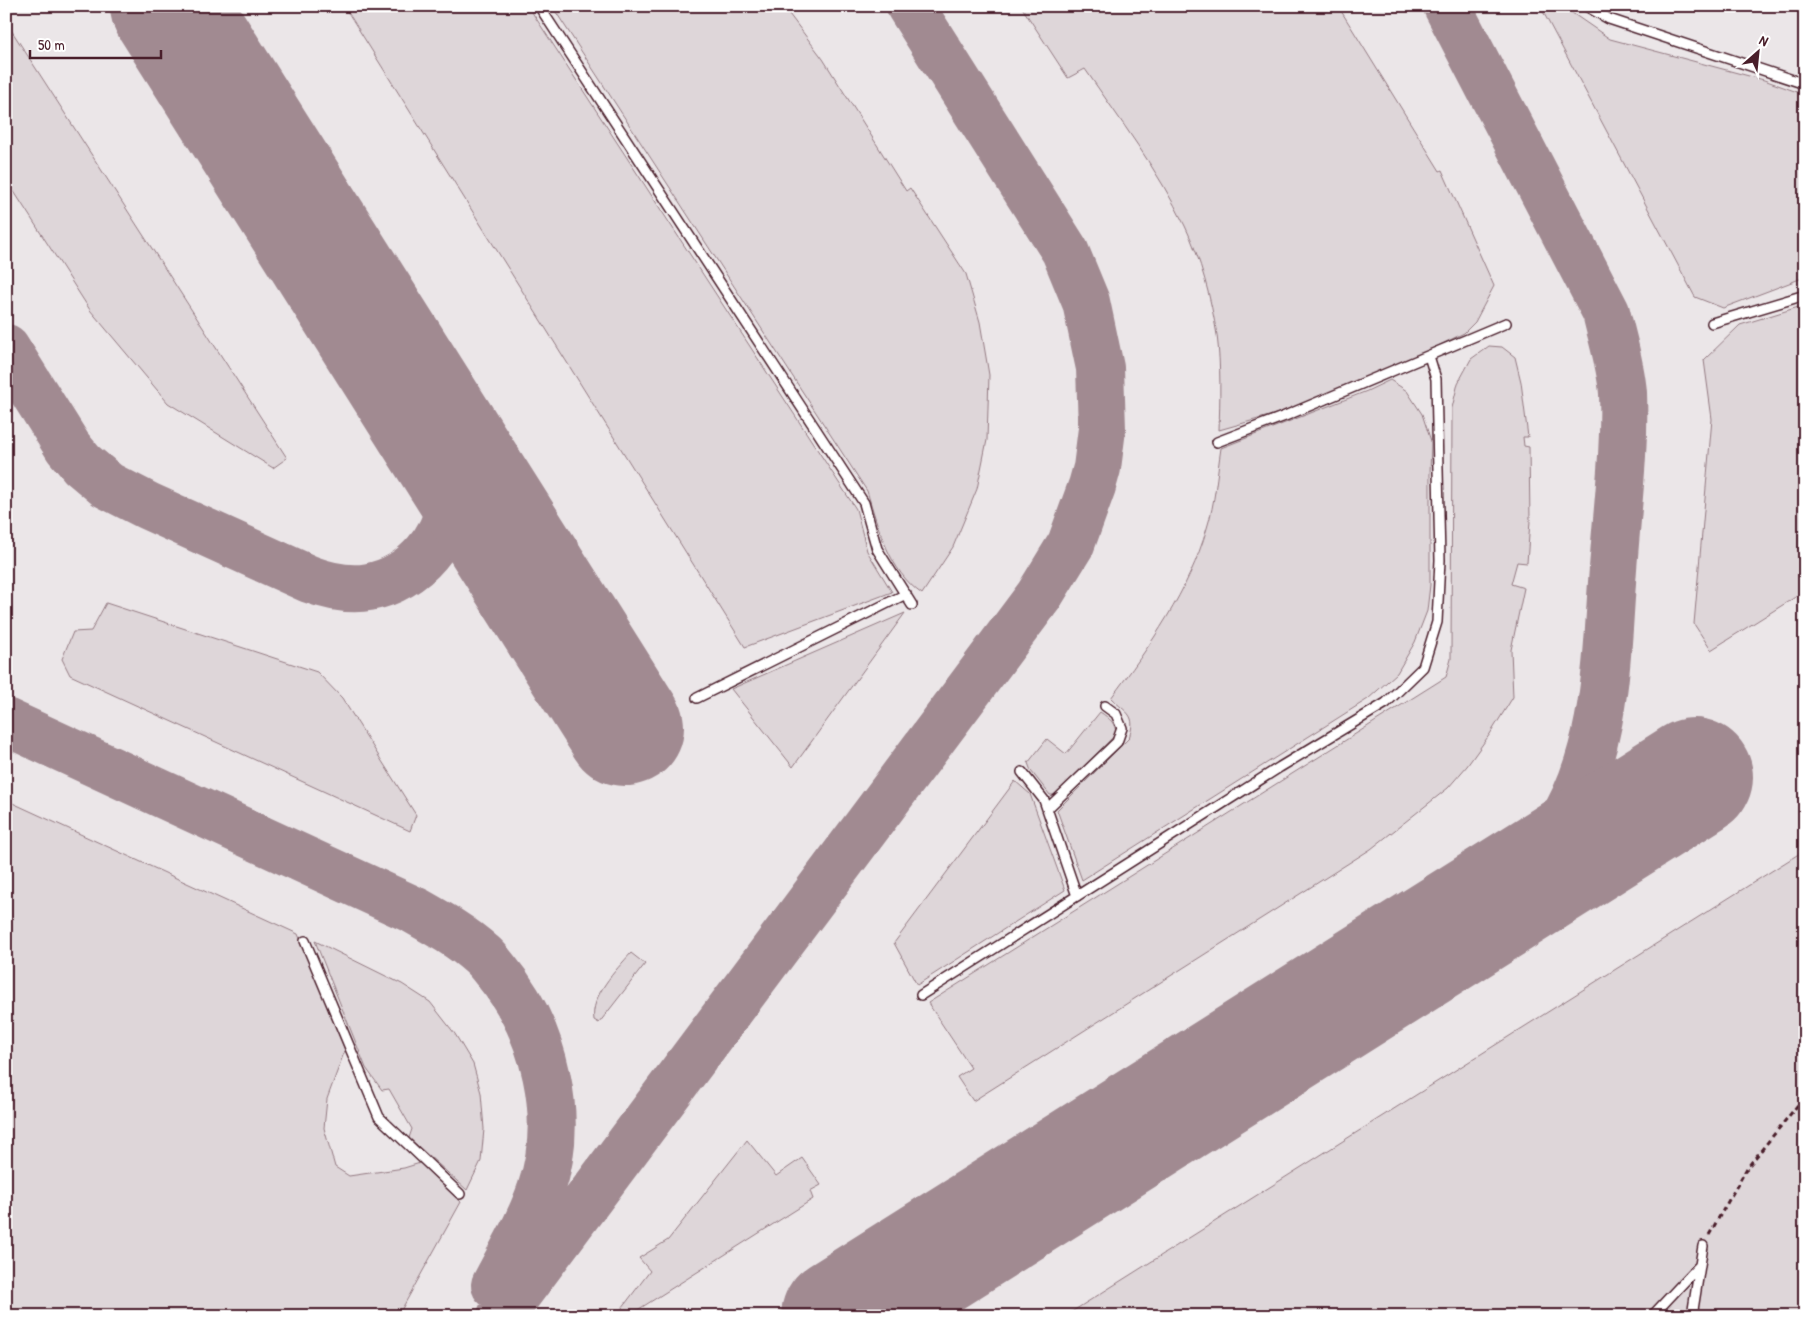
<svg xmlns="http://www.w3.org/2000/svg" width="1811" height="1322" viewBox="0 0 1811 1322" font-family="'Patrick Hand',sans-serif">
<rect width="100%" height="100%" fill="#f8f6f7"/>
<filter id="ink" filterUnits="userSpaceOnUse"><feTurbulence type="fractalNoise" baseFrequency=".02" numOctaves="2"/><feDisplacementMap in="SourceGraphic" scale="10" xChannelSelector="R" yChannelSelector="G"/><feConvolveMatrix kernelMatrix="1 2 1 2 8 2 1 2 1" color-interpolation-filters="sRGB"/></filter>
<g filter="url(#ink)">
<path fill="#ebe6e8" d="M6,6h1799v1310h-1799z"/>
<path fill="#ded6d9" stroke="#947a82" d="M344,6h184l328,503 11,42 25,41 -147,55z
M552,6h231l40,53 83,132 4,-3 56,86 14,48 9,53 -2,65 -10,49 -24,58 -31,47c-33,-23 -44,-67 -55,-103z
M1021,6h317l102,165 2,-1 52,116 -19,36 -11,11 -46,23 -142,58 -57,16c1,-32 2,-63 -2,-95 -6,-36 -16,-76 -32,-109 -27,-56 -65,-106 -100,-157l-17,9z
M1540,6h22l48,33 154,41 36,13 5,4v180l-82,31 -28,-11z
M6,22l281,436 -14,10 -105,-65 -78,-93 -84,-131z
M1805,305v286l-94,59 -17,-26 18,-205 -8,-59 36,-35z
M1489,346l13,1 13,10 6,25 7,55h-5l1,9 5,1 1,74 -3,42 -10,-1 -6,22 13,4 -13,62 2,47 -23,37 -23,32 -19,22 -77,61 -398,252 -16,-24 14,-9 -43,-65 518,-326 5,-18 1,-251 6,-25 13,-24z
M1390,380l17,11 15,23 9,27 -1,34v110l-3,26 -12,31 -18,31 -29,26 -286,181 -25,-70 72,-72c8,-24 -2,-24 -18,-40 39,-52 78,-107 96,-170 8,-25 10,-54 14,-80l146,-57z
M106,603l211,69 25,26 74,117 -6,16 -340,-156 -8,-16 11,-27 18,-1z
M905,613l-112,154 -62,-78z
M1100,712c9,6 16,11 16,22l-60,61h-6l-19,-24 -3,-8 19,-24 19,15z
M1015,781l15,13 35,96 -148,95 -23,-42z
M6,800l292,134 47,116 -18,49 -3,29 11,39 14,9 55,-8 16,-5 41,39 -63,114h-392z
M1805,850v466h-740z
M315,941l87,43 28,18 25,32 18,30 8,29 3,36 -3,32 -14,29 -58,-52 3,-9 -23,-40 -7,1 -16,-22z
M631,953l14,11 -46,59 -5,-3c-4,-24 22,-50 37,-67z
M747,1140l29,36 26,-18 19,27 -11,6 3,8 -185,117h-12l34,-45 -11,-13 29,-18z"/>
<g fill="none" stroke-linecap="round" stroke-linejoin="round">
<path stroke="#a18a91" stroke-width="48" d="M1447,6l159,306c6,26 15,54 17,81 2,54 -5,109 -9,163 -8,92 -4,190 -55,271 -27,44 -69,73 -109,104
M6,348l62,99 14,17 25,21 41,21 161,73c19,7 39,12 60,8 45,-8 82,-51 82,-97 0,-17 -5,-33 -8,-49
M6,722l410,189c23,13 46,26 66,44 6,5 10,11 15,17 48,58 69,145 44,218 -11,33 -30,64 -46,95
M501,1316l538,-720 32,-52 21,-58 5,-18 5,-39 -2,-61 -14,-66 -21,-51 -155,-245"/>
<path stroke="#a18a91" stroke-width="118" d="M169,6l456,721
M840,1316l854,-539"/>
<g stroke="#4a1f2b" stroke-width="12">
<path id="lane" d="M539,6l325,497 13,46 35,56
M1586,6l23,13 196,65
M1712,323l93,-28
M1217,442l68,-26 221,-93
M697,698l209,-104
M1022,772l22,28 33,96
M1047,809l70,-67 5,-14 -6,-14 -11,-8
M305,941l74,176 81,77
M921,995l359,-228 106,-64 37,-36 14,-45 3,-62 -4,-181 -7,-23
M1652,1316l48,-51
M1692,1316l11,-70"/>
</g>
<path stroke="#4a1f2b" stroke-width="3" stroke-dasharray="5 4" stroke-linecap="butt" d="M1709,1235l38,-67 58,-72"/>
<use href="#lane" stroke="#fff" stroke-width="9"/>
</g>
</g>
<rect width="1811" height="1322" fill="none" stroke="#fff" stroke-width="25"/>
<rect x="12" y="12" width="1786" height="1297" fill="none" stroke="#4a1f2b" stroke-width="2" filter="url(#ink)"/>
<g transform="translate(1758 52) rotate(27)" stroke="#ffffff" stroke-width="4" paint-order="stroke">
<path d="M0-4L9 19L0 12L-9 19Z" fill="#4a1f2b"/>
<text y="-8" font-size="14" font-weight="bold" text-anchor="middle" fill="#4a1f2b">N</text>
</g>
<path d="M30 50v8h131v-8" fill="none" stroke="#4a1f2b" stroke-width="2.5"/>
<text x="38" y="50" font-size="15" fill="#4a1f2b" stroke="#ffffff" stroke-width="4" paint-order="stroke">50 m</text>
</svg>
